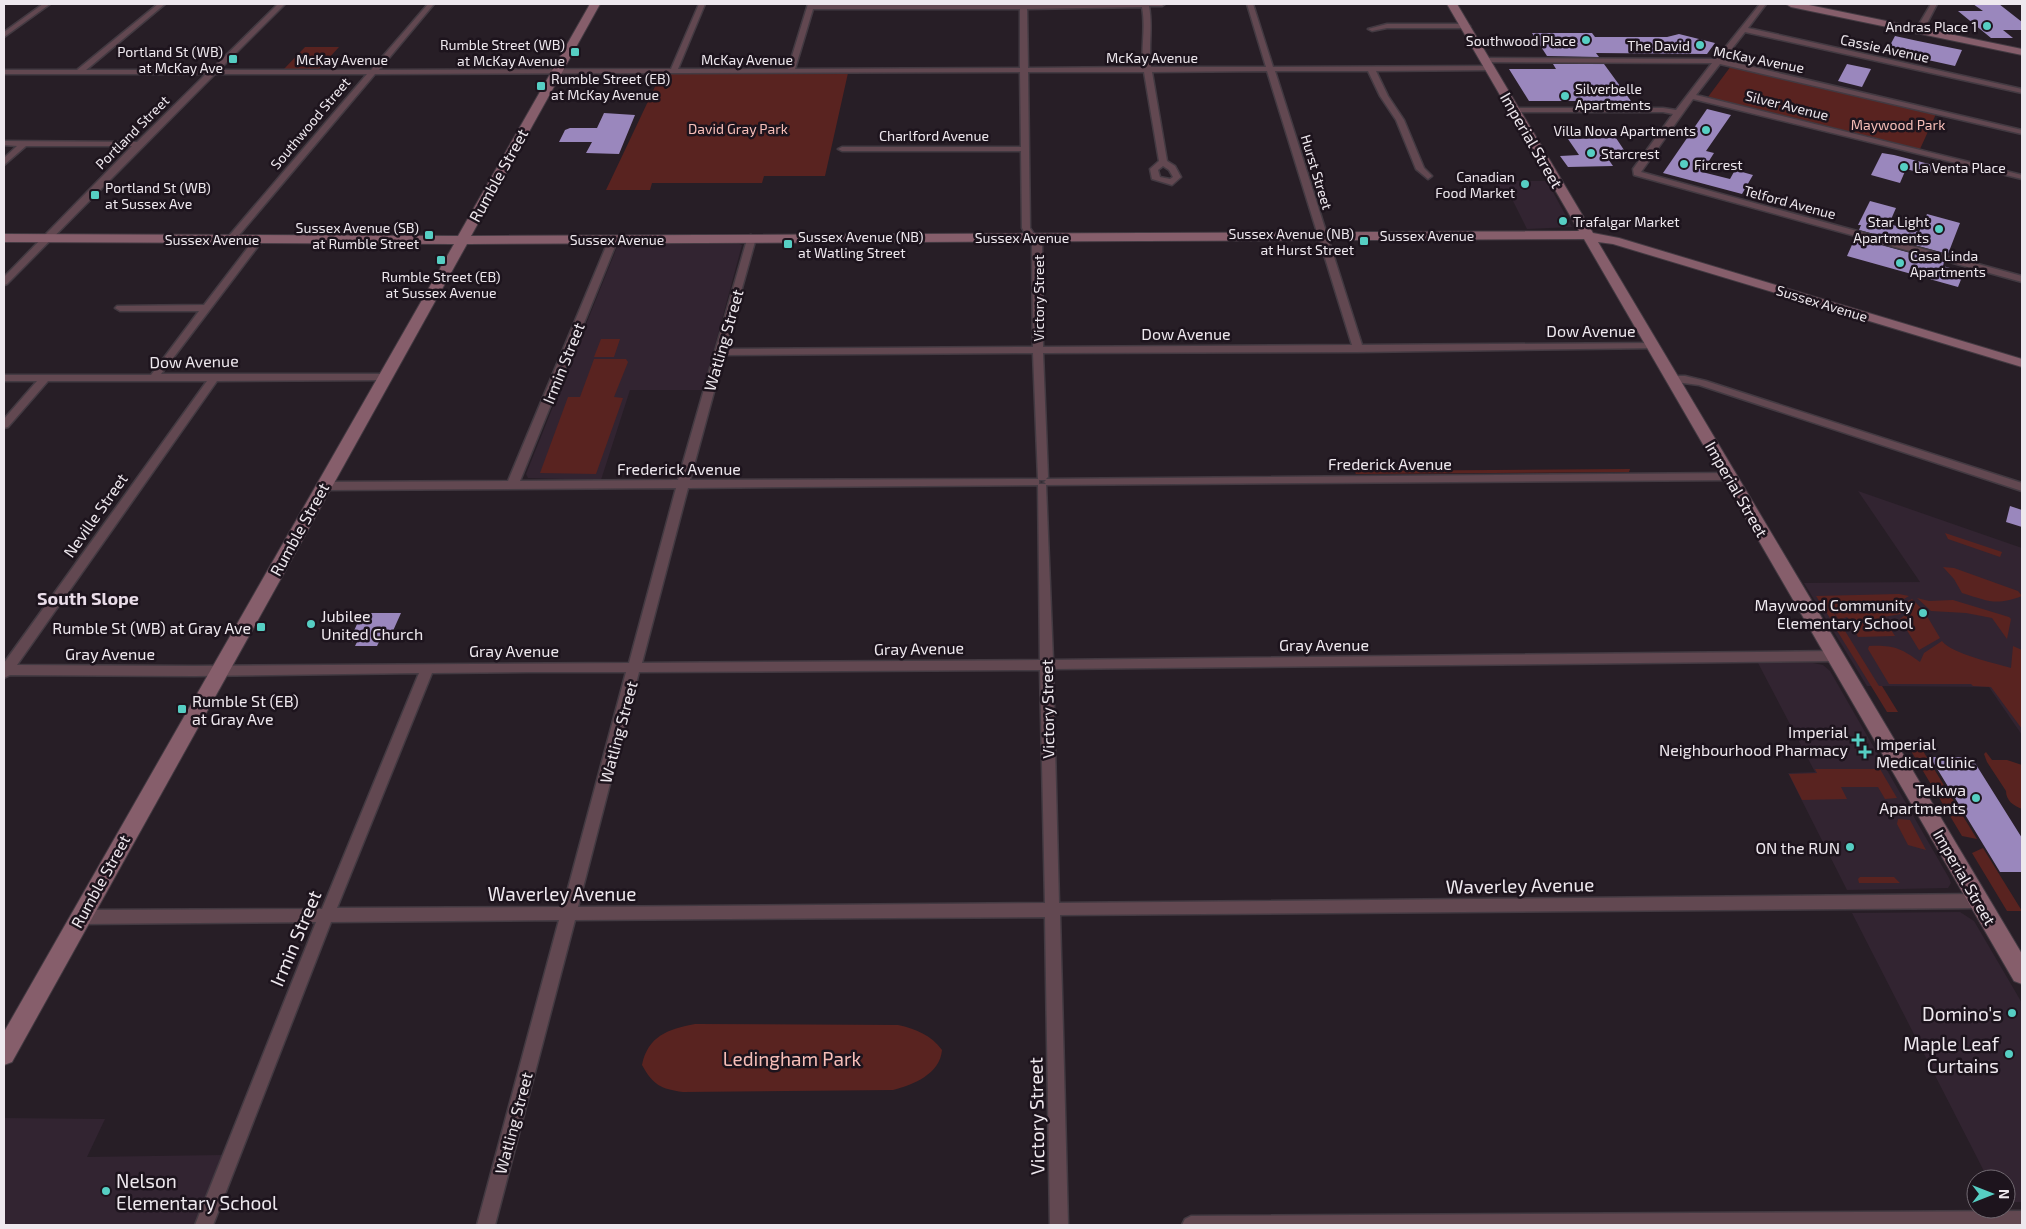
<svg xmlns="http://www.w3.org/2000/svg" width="2026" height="1229" viewBox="0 0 2026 1229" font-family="'Exo 2',sans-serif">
<rect width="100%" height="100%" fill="#271e26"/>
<path fill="#322431" d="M1493,181h54l25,46 -45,2 -17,-34h-9z
M625,243h112l5,2 -39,145h-73l-29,90 -73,-2 -2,-4 91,-227z
M1858,491l164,57v187l-33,-48 -122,-1 -63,-103 116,-1z
M1758,663h55l10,2 7,6 119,207 2,5 -3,5 -101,2 -59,-117 27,-1z
M1960,912l14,9 48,82v199h-16v-23h-18l-136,-266z
M4,1118l101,1 -18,38 135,-2 -27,70h-191z"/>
<path fill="#592320" d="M305,47h34l-20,22h-35z
M1731,66l205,48 -16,35 -212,-52z
M848,73l-23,103h-61l-2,7h-110l-2,7h-44l55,-116z
M601,339h19l-6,18h-20z
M594,359h32l2,3 -14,35 9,1 -27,76 -56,-1 28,-76h12z
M1630,469l-1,3 -273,2 -2,-3z
M1945,533l57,19 -2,5 -52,-18z
M1943,567l11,1 64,23 4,5c-26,10 -34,5 -60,-3l-8,-14z
M1899,594l10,2 -10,6 2,12 -18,3 12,19 -37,1 -11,-20 -8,3 -8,-12 8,14 -4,4 -19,-30z
M1917,598l12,3 24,-1 56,17 2,2 -4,20 -15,-21 -26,-5 -35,-2z
M1912,599l12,12 16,27 -21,12 -19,-31 5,-4 -2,-11z
M1842,626l37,60h3l16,26h-11l-51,-83z
M1942,641c10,13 53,22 69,27l2,-22 9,4v79l-31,-42 -18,-1 -2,-2h-82l-21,-35 1,-3c24,-1 32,2 51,16l4,-9z
M1911,751h12l54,88 -15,-3z
M1986,752l6,8h15l15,5v44c-8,-3 -16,-8 -16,-18l-19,-29 -3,-8z
M1815,769h65l17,29 -12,1 -7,-12h-37l6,12 -45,1 -13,-26 28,-1z
M1898,819l12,1 16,30 -18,-5 -11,-21z
M1983,848l39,63h-15l-35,-58z
M1860,877h34l6,6h-41l-1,-4z
M695,1024l203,1c18,4 33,10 44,25 -2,24 -29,35 -49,40l-210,2c-22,-3 -30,-7 -41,-27 6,-29 26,-36 53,-41z"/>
<path fill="#9a87bd" d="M1973,4h26l23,18v8h-19l10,8h-22l-33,-27h25z
M1532,33h60l3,4h72l12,-3 36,9 -8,11 -111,-1 3,4 -52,-1z
M1895,36l23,5 44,9 -7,16 -68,-15z
M1553,64h51l27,37h-102l-20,-32h47z
M1847,64l24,5 -9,18 -24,-6z
M1707,109l24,6 -25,36 8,2 -12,19 28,7 5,-9 18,5 -11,19 -79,-21z
M604,113l31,2 -16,39 -33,-1 6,-11h-33l6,-12 5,-2h27z
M1616,138l8,12h-22l11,16 -45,1 -8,-11 19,-1 -11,-16z
M1882,153l12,2 39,10 -4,10 -23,-6 -6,14 -29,-8z
M1870,201l26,7 -7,16 30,8 8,-18 33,9 -12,31 -89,-24 2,-5h-3z
M1855,238l89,24 -1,4 21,6 -6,15 -111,-31z
M2010,506l12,4v17l-16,-5z
M362,613h39l-13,29h-9l-2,4h-22l2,-4h-8z
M1930,757h31l3,6h11l47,75v34h-22z"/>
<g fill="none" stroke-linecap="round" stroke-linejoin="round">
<g stroke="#433a42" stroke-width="3">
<path id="street" d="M43,4h7l-46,33v-5z
M158,4h7l-79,66h125l67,-66h7l-66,66h152l57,-66h6l-55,66 292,-1 28,-65h6l-27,65h110l20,-65h357l-3,2h-13c4,23 -1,39 2,61h115l-19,-63h6l20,63 220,-1v4h-3l-114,1 12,25 16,24 20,48 8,8 -4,3 -12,-10 -20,-49 -16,-24 -12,-25h-93l87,274 291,-2 5,3 -1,2 -299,4 -315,1 5,124 -2,2 684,-6 4,1 2,3 -2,3 -688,5 7,175 782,-9 5,2 1,3 -1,3 -5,2 -782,8 6,234 920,-9 5,2 3,5 -3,5 -5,2 -919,7 8,310h-18l-5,-308 -470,3 -80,305h-18l82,-305 -228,2 -118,303h-18l121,-303 -236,2 -5,-2 -3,-5 3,-5 5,-2 242,-1 97,-236 -225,3 -184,-1 -6,3v-15l203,-282h-159l-40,46 -4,1v-9l33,-38h-33v-6h147l48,-64h-79l-5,-3 2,-2 87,-1 52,-68 3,-1 5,3 -2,2 -101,133h224l5,3 -5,3 -168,1 -200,284 177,1 435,-3 47,-175 -353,2 -6,-4 6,-4 185,-1 102,-244 3,-1 5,3 -98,242 158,-1 70,-244 3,-1 5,3 -31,111 308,-2 -1,-102 -10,-17 -1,-77h-179l-4,-2 4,-2h179l-1,-75 -645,2 -141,167 -3,1 -5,-3 2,-2 139,-163h-152l-208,210 -3,1v-8l128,-131h-106l-22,19v-7l13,-12 -13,-1v-4l133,1 69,-68h-202v-4h73zM1142,7c4,21 -1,38 1,60l-115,1 -1,-59zM813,9h207v59l-225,1zM1267,71l85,274 -309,2 -1,-102 -12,-17 -2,-156h116l15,89 -9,8 2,10 20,6 9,-8 -6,-11 -8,-5 -15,-89zM1163,166l6,4 4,7 -3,2 -10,-2 -2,-7zM1033,353l5,126 -348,1 34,-125zM1039,480h7l-2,2 2,2h-7zM1038,485l2,175 -398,3 46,-175zM1040,670l5,233 -467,4 61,-235zM529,672h97l-63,235 -226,1 95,-235z
M1760,4h6l-18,24 274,61v4l-277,-61 -22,28 299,70v4l-302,-70 -24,31 326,80v4l-329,-80 -52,73 381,104v6l-388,-107 -1,-6 40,-55 -10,-2h-148l-4,-2 4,-2h148l13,2 36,-47 -227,-1 -4,-2 4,-2 231,1z
M1931,4h6l-15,29h-6l-1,-2z
M1387,24h79l4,2 -4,2h-79l-15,3 -4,-2z
M1672,376h13l21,5 316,102v8l-323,-106 -31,-4 -1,-2 1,-2z
M2022,1211v14h-840l3,-6 6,-3z"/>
</g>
<g stroke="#433a42" stroke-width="2">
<path id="secondary" d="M590,4h10l-129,232 1108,-5 -132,-227h10l136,229 26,5 403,121v8l-409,-123 -15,-2 424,712v30l-8,-3 -430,-742 -1117,5 -455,818 -8,3v-33l450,-788 -450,-2v-8l454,2z
M1786,4h18l218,45v6l-231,-48z"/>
</g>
<use href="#street" fill="#624851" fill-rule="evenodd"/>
<use href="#secondary" fill="#865e6b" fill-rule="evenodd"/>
</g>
<g fill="#56cec3" stroke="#1d141d" stroke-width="2">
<circle cx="1987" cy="26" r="5"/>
<circle cx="1586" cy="40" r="5"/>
<circle cx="1700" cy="45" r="5"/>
<rect x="570" y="47" width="10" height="10" rx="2.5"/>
<rect x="228" y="54" width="10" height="10" rx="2.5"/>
<rect x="536" y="81" width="10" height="10" rx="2.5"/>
<circle cx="1565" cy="96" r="5"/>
<circle cx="1706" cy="130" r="5"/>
<circle cx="1591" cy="153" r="5"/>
<circle cx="1684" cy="164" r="5"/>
<circle cx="1904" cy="167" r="5"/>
<circle cx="1525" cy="184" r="5"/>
<rect x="90" y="190" width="10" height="10" rx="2.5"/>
<circle cx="1563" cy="221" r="5"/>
<circle cx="1939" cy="229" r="5"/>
<rect x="424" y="230" width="10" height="10" rx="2.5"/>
<rect x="1359" y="236" width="10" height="10" rx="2.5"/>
<rect x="783" y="239" width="10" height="10" rx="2.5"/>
<rect x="436" y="255" width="10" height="10" rx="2.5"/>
<circle cx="1900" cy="263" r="5"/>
<circle cx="1923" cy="613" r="5"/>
<circle cx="311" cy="624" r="5"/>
<rect x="256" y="622" width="10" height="10" rx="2.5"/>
<rect x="177" y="704" width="10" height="10" rx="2.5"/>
<path d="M1855.5 732.5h5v5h5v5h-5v5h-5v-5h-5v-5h5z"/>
<path d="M1862.5 744.5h5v5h5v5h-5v5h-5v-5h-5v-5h5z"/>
<circle cx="1976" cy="798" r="5"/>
<circle cx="1850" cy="847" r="5"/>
<circle cx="2012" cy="1013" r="5"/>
<circle cx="2009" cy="1054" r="5"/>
<circle cx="106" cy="1191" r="5"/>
</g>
<g text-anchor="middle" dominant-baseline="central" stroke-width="5" stroke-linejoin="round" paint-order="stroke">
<g font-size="14" fill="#eee8ee" stroke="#1d141d" text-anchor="end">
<text x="1977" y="26">Andras Place 1</text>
<text x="1576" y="40">Southwood Place</text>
<text x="565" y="44">Rumble Street (WB)<tspan x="565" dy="16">at McKay Avenue</tspan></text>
<text x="1690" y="45">The David</text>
<text x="223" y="51">Portland St (WB)<tspan x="223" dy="16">at McKay Ave</tspan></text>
<text x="551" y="78" text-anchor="start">Rumble Street (EB)<tspan x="551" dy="16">at McKay Avenue</tspan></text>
<text x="1575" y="88" text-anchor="start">Silverbelle<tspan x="1575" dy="16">Apartments</tspan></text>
<text x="1696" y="130">Villa Nova Apartments</text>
<text x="1601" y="153" text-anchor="start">Starcrest</text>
<text x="1694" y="164" text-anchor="start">Fircrest</text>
<text x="1914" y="167" text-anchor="start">La Venta Place</text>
<text x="1515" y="176">Canadian<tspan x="1515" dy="16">Food Market</tspan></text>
<text x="105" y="187" text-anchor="start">Portland St (WB)<tspan x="105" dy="16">at Sussex Ave</tspan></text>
<text x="1573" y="221" text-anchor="start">Trafalgar Market</text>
<text x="1929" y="221">Star Light<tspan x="1929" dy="16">Apartments</tspan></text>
<text x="419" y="227">Sussex Avenue (SB)<tspan x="419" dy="16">at Rumble Street</tspan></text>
<text x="1354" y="233">Sussex Avenue (NB)<tspan x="1354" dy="16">at Hurst Street</tspan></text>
<text x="798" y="236" text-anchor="start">Sussex Avenue (NB)<tspan x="798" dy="16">at Watling Street</tspan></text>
<text x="1910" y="255" text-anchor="start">Casa Linda<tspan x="1910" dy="16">Apartments</tspan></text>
<text x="441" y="276" text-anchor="middle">Rumble Street (EB)<tspan x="441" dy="16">at Sussex Avenue</tspan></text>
</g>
<g font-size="14" fill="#eee8ee" stroke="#1d141d">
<text transform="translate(1885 48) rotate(12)">Cassie Avenue</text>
<text x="1152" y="57">McKay Avenue</text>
<text x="342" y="59">McKay Avenue</text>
<text x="747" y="59">McKay Avenue</text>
<text transform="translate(1759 59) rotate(11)">McKay Avenue</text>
<text transform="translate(1787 105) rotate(14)">Silver Avenue</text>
<text transform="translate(310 123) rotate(-50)">Southwood Street</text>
<text transform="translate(132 132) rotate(-45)">Portland Street</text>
<text x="934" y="135">Charlford Avenue</text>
<text transform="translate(1317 172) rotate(73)">Hurst Street</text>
<text transform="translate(1790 202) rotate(15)">Telford Avenue</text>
<text x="1427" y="235">Sussex Avenue</text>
<text x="1022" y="237">Sussex Avenue</text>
<text x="212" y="239">Sussex Avenue</text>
<text x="617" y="239">Sussex Avenue</text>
<text transform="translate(1038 298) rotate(-90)">Victory Street</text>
<text transform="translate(1822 303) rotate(17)">Sussex Avenue</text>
</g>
<g font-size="14" fill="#f7beb8" stroke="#1d141d">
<text x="1898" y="124">Maywood Park</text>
<text x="738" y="128">David Gray Park</text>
</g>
<g font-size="16" fill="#eee8ee" stroke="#1d141d">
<text transform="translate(1532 140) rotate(60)">Imperial Street</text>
<text transform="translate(498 175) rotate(-61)">Rumble Street</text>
<text x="1591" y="330">Dow Avenue</text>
<text x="1186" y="333">Dow Avenue</text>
<text transform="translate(723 340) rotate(-74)">Watling Street</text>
<text transform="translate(194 361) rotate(-1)">Dow Avenue</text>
<text transform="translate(563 363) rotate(-68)">Irmin Street</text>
<text x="1390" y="463">Frederick Avenue</text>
<text x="679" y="468">Frederick Avenue</text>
<text transform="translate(1737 489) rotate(60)">Imperial Street</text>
<text transform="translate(95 515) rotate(-55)">Neville Street</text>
<text transform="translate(299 529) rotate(-61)">Rumble Street</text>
<text x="1324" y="644">Gray Avenue</text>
<text transform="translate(919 648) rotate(-1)">Gray Avenue</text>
<text x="514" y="650">Gray Avenue</text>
<text x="110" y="653">Gray Avenue</text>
<text transform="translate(1047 709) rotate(-91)">Victory Street</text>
<text transform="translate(618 732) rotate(-75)">Watling Street</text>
<text transform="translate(1965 877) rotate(60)">Imperial Street</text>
<text transform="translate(100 881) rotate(-61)">Rumble Street</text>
<text transform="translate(513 1123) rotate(-75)">Watling Street</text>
</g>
<g font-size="16" fill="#eee8ee" stroke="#1d141d" text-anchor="end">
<text x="1913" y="604">Maywood Community<tspan x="1913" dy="18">Elementary School</tspan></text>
<text x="321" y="615" text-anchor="start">Jubilee<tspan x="321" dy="18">United Church</tspan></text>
<text x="251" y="627">Rumble St (WB) at Gray Ave</text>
<text x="192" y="700" text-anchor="start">Rumble St (EB)<tspan x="192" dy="18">at Gray Ave</tspan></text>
<text x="1848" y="731">Imperial<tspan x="1848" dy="18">Neighbourhood Pharmacy</tspan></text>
<text x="1876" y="743" text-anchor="start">Imperial<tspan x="1876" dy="18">Medical Clinic</tspan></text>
<text x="1966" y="789">Telkwa<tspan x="1966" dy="18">Apartments</tspan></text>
<text x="1840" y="847">ON the RUN</text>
</g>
<g font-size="18" font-weight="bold" fill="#e9dce8" stroke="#1d141d">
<text x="88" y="598">South Slope</text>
</g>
<g font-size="19" fill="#eee8ee" stroke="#1d141d">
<text transform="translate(1520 885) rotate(-1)">Waverley Avenue</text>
<text x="562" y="893">Waverley Avenue</text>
<text transform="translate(295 938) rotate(-67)">Irmin Street</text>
<text transform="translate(1036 1116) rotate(-91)">Victory Street</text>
</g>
<g font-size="19" fill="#eee8ee" stroke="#1d141d" text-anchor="end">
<text x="2002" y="1013">Domino's</text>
<text x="1999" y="1043">Maple Leaf<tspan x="1999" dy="22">Curtains</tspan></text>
<text x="116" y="1180" text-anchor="start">Nelson<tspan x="116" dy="22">Elementary School</tspan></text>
</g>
<g font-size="19" fill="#f7beb8" stroke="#1d141d">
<text x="792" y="1058">Ledingham Park</text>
</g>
</g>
<rect width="2026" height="1229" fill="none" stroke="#eee8ee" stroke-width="10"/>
<g transform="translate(1991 1194) rotate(90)"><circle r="24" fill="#1d141d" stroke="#716971"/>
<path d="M0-4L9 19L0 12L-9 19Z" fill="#56cec3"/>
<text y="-8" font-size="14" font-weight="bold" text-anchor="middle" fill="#eee8ee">N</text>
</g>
</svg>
